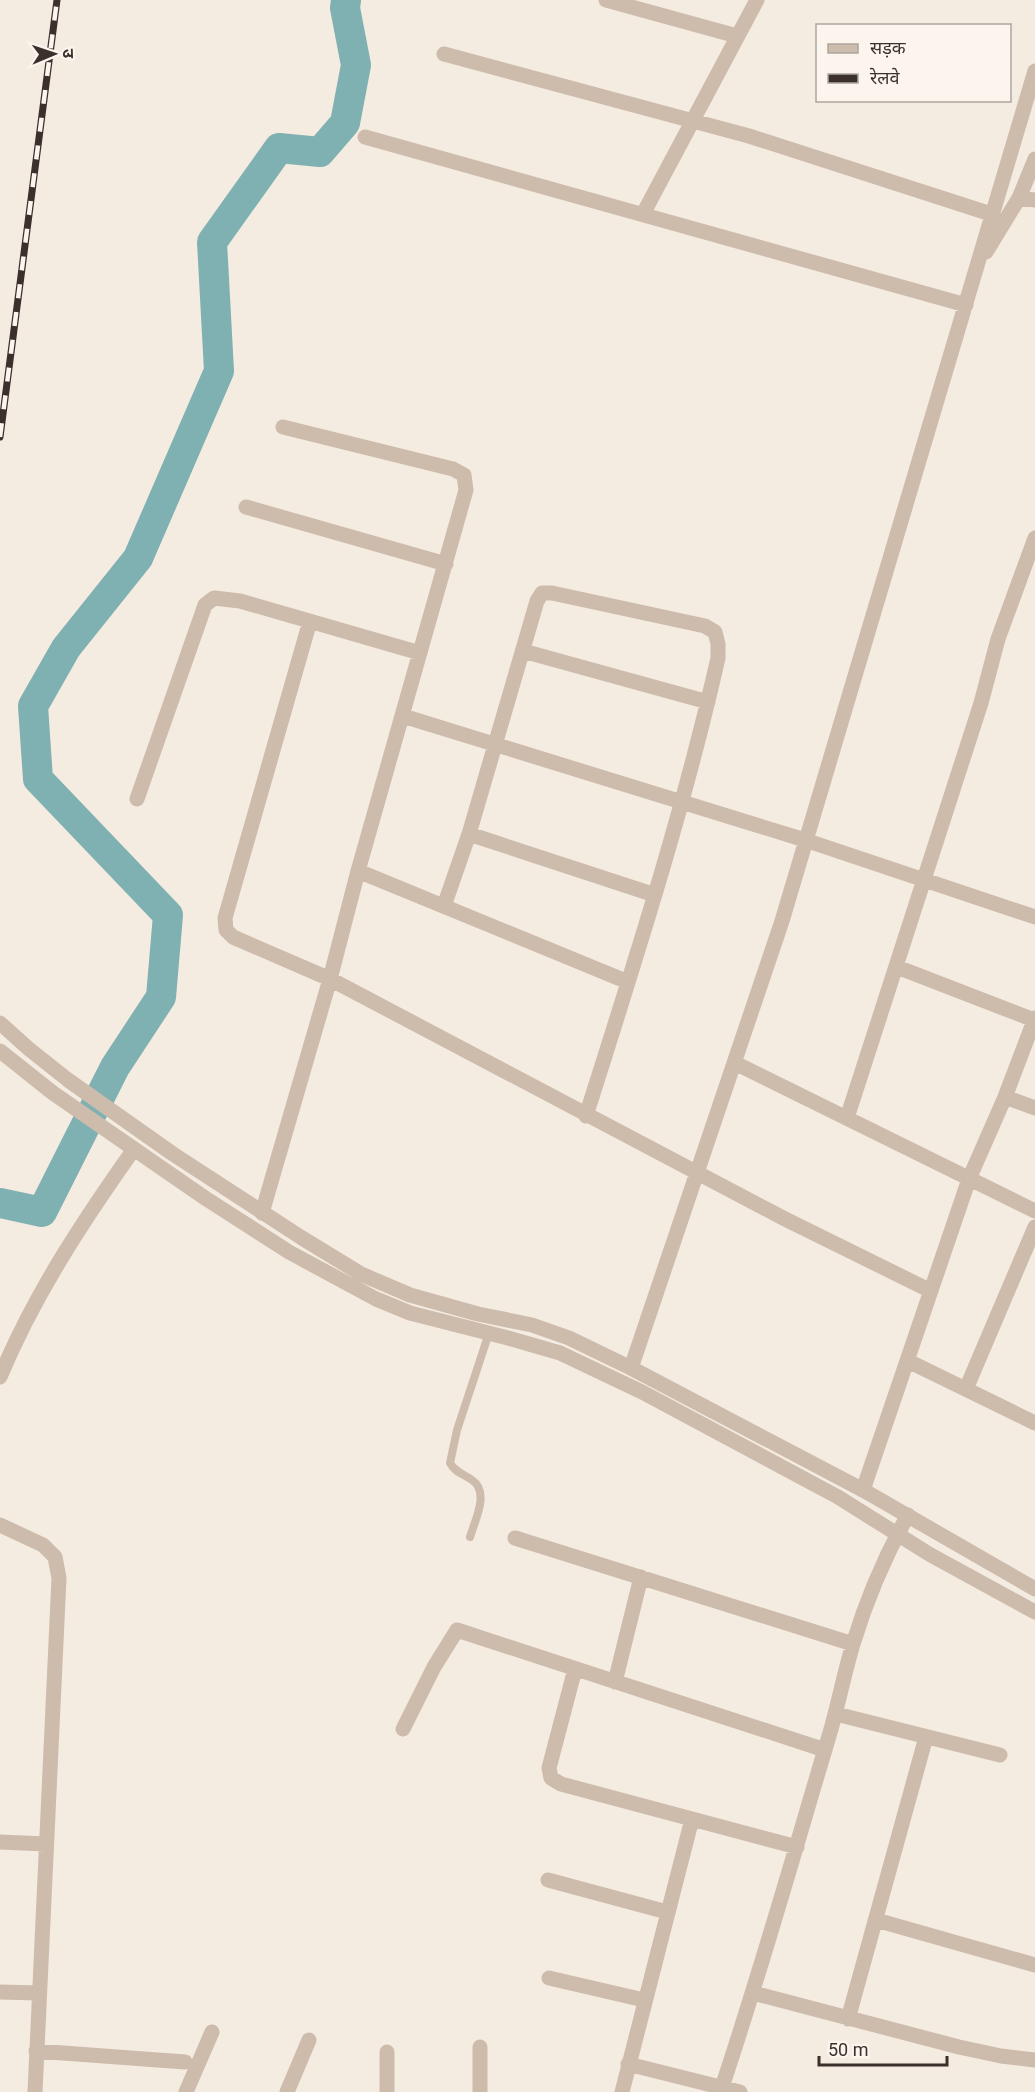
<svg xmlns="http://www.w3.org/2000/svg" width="1035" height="2092" viewBox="0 0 1035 2092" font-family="Roboto,'Noto Sans Devanagari',sans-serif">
<rect width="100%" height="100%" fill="#f4ebe1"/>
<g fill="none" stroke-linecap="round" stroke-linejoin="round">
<path stroke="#7fb0b2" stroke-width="30" d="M0,1203l42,9 73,-145 46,-70 7,-82 -130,-136 -5,-73 33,-58 72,-90 81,-187 -7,-129 67,-94 41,4 25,-29 11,-58 -11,-57 1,-8"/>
<path stroke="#cdbbac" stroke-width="8" d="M470,1537c5,-17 20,-45 2,-57 -9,-6 -17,-8 -22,-17l7,-33 32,-97"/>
<path stroke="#cdbbac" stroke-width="15" d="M606,0l131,36
M444,54l305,82 242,78
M365,137l601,168
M1019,198l16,2
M643,214l114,-214
M986,252l33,-54 16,-39
M246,507l200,57
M310,621l-85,297 1,12 7,7 97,42 455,240 146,72
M523,651l185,51
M403,716l402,124 230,77
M137,799l68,-194 9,-7 26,3 180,52
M469,834l186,61
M358,871l270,111
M444,906l25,-72 68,-233 5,-8h10l153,33 10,6 3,12v14c-35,155 -84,306 -132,458
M897,967l137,53
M735,1063l300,148
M1005,1097l30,11
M847,1118l134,-415 17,-64 37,-101
M262,1213l68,-234 28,-108 108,-381 -2,-15 -11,-6 -170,-42
M908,1361l127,62
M631,1368l151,-447 253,-850
M0,1377c34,-82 83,-156 134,-228
M966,1389l69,-162
M863,1490l106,-311 36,-82 30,-79
M0,1525l43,20 12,12 4,21 -24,514
M515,1538l338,106
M575,1669l-26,99 2,10 10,6 236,63
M615,1682l26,-105
M836,1714l164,41
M403,1729l31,-62 23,-37 368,120
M0,1842l46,2
M548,1880l119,32
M876,1920l159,45
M549,1978l95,22
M0,1992l39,1
M753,1993l206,54 42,9 34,4
M848,2019l78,-282
M480,2047v45
M36,2051l149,11
M628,2064l112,28
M722,2087c39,-116 72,-234 107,-351 9,-30 15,-62 24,-92 14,-46 32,-88 55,-129
M186,2092l26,-60
M287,2092l22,-52
M387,2092v-40
M622,2092l70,-273"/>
<path stroke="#cdbbac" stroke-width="15" d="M0,1023l29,26 39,31 105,74 129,84 59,36 49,21 68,19 54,11 37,13 62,30 232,122 172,99
M0,1051l53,42 152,105 84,54 87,47 34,14 98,25 52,15 82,39 196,105 91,57 106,58"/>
<g stroke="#3b302b" stroke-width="7">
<path id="rail" d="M0,437l57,-437"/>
</g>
<use href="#rail" stroke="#fbf5ee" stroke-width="4.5" stroke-dasharray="14" stroke-linecap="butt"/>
</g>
<rect x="816" y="24" width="195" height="78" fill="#fbf5ee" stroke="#aea6a0" stroke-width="1.5"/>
<rect x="828" y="44" width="30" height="9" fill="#cdbbac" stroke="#aea6a0" stroke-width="1.5"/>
<text x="870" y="54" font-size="18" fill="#3b302b">सड़क</text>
<rect x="828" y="74" width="30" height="9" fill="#3b302b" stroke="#aea6a0" stroke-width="1.5"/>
<text x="870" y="84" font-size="18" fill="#3b302b">रेलवे</text>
<g transform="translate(54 54) rotate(88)" stroke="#fbf5ee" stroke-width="4.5" paint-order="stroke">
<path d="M0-4.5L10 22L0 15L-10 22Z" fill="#3b302b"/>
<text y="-9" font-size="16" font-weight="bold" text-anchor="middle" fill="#3b302b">उ</text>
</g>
<path d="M819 2056v9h128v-9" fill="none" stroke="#3b302b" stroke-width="3"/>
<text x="828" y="2056" font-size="18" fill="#3b302b" stroke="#fbf5ee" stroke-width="4.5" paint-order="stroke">50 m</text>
</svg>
